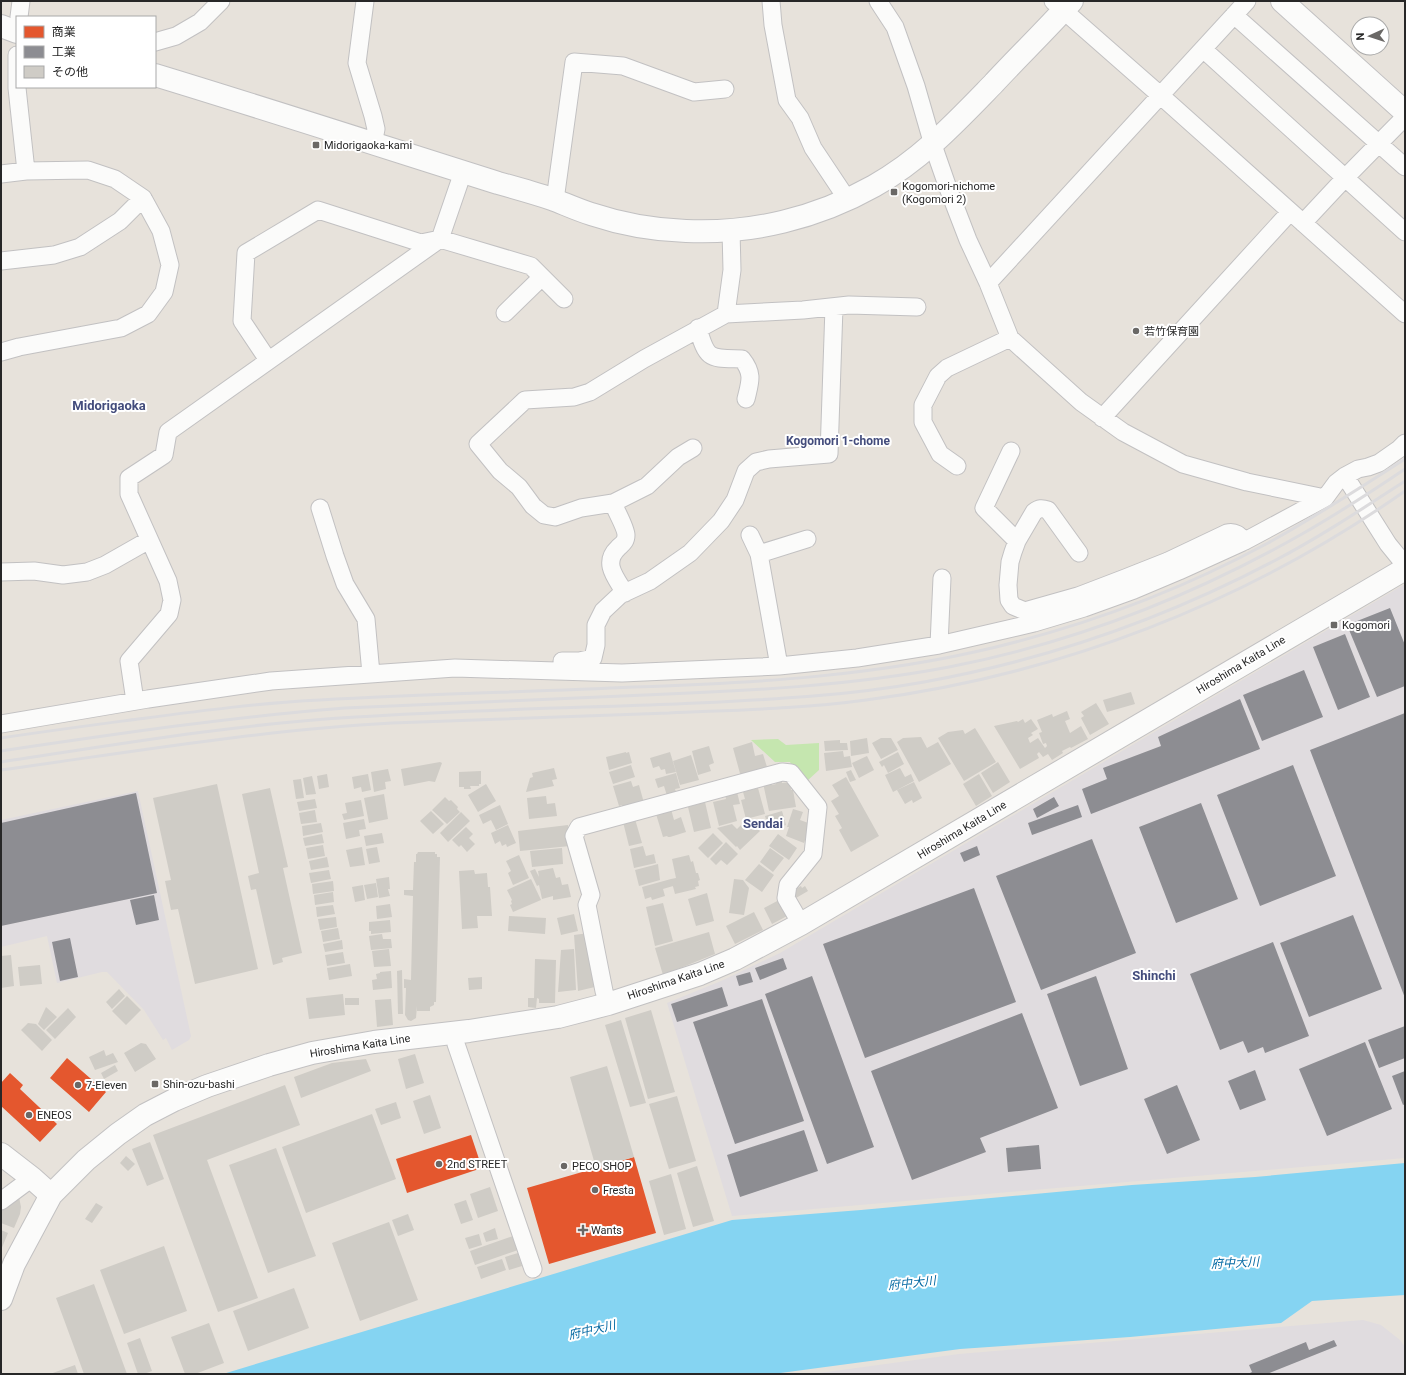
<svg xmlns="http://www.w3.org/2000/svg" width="1406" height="1375" viewBox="0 0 1406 1375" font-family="Roboto,'Noto Sans JP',sans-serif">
<rect width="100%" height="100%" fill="#e7e2db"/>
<path fill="#e0dcdf" d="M1405,584v574l-673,58 -65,-213 54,-22 59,-28z
M138,791l53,245 -2,4 -17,10 -6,-12 -3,2 -19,-30 -37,-38h-5l-45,11 -10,-47 -46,11v-127z
M1363,1320l18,5 19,15 5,7v27h-593l147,-20z"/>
<path fill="#c5e6af" d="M778,739l8,6 33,-2v27l-12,11 -10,-15 -4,2 -3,-6h-15l-24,-22z"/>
<path fill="#85d4f2" d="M1405,1163v132l-93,6 -31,22 -151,14 -170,12 -187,25h-550l509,-154 129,-10 271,-25 123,-8z"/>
<path fill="#e4572e" d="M67,1058l39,34 -17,20 -39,-34z
M10,1073l13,12 -3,4 37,35 -17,18 -39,-36v-23z
M471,1135l11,33 -75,25 -11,-34z
M634,1157l22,76 -107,31 -22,-76z"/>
<path fill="#8d8d92" d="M1390,608l15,37v41l-28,11 -30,-72z
M1345,634l25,63 -32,13 -25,-63z
M1304,670l19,47 -61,24 -19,-46z
M1240,699l20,50 -169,65 -9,-25 25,-10 -4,-11 58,-22 -3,-9z
M1405,713v285l-95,-248z
M1293,765l43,111 -76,30 -43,-111z
M136,793l21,100 -156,33v-103z
M1054,797l5,9 -22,12 -4,-9z
M1201,803l37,96 -62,24 -37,-96z
M1078,805l4,12 -50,18 -4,-12z
M1092,839l44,114 -95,37 -45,-114z
M977,846l3,9 -16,7 -4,-9z
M974,888l42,114 -151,56 -42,-114z
M154,895l5,25 -23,5 -6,-25z
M1353,915l29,74 -73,28 -29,-74z
M70,938l8,39 -18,4 -8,-39z
M1273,942l36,94 -44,17 -2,-6 -15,6 -5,-12 -23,9 -30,-76z
M783,958l4,11 -27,11 -5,-12z
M750,972l3,10 -14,4 -3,-10z
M812,976l62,171 -47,17 -62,-170z
M1096,976l32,93 -48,17 -33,-92z
M722,987l6,19 -51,16 -6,-18z
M762,999l42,122 -69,23 -42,-122z
M1022,1013l36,95 -78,30 6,14 -74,28 -41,-109z
M1405,1026v32l-26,10 -11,-28z
M1365,1042l27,67 -65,27 -28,-67z
M1255,1070l11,30 -26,10 -12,-29z
M1405,1071v33l-2,1 -11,-29z
M1177,1085l23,55 -33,14 -23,-55z
M804,1130l14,41 -78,26 -13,-42z
M1039,1145l2,24 -33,3 -2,-24z
M1334,1340l3,6 -70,28h-19l4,-2 -3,-7 57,-23 3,8z"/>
<path fill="#cfccc6" d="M1131,692l4,12 -28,8 -4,-12z
M1096,703l13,21 -19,11 -9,-17 3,-2 -3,-4z
M1067,711l3,8 -5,2 5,12 11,-7 7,13 -17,9 -1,-1 -8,4 1,2 -11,7 -4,-6 -5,3 -4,-5 -2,2 2,4 -19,11 -26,-43 23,-5 1,1 5,-3 2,4 6,-4 7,10 -7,4 2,2 -5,3 2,5 8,-5 7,10 2,-2 -1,-3 -3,1 -4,-11 3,-1 -5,-12 15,-6 1,3z
M975,728l21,34 -32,19 -26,-43 10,-6 15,-2 2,4z
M921,737l6,11 11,-6 13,22 -32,18 -22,-40 6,-4z
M867,738l2,15 -18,3 -1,-15z
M881,738h10l7,12 -17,9 -9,-16z
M840,740v3h7l1,7 -23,1 -1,-10z
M752,742l3,14 8,-2 4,13 -15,4 -11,6 -8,-29z
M709,746l5,17 -5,2 2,6 -13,4 -6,-24z
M843,751l1,6 6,-1 2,11 -26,4 -2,-18z
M626,752v1l3,-1 3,11 -23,7 -3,-13z
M670,752l6,20 -10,2 -1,-5 -4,1 -2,-4 -6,2 -3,-10z
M898,752l6,12 -16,9 -4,-8 -2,2 -3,-5z
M691,755l8,25 -19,5 -7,-24z
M867,756l7,14 -15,8 -7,-15z
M440,762l2,1 -7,19 -6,-1 -25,5 -3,-17z
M998,762l12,20 -17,11 -12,-20z
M631,765l4,12 -22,7 -4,-12z
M554,768l3,11 -5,1 2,6 -28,6 4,-14 3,-1 -1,-4z
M900,768l5,9 6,-3 3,7 -21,11 -8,-17z
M388,769l3,12 -6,1 1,7 -12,3 -3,-20z
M851,770l5,10 -6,2 -4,-10z
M481,771v13h-2v2h-9l1,3h-7v-2h-5v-15z
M676,773l4,15 -5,1 3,8 -10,2 -4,-13 -6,2 -3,-9z
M327,774l2,13 -10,2 -2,-13z
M368,774l3,16 -9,2 -1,-5 -7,2 -2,-12z
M979,774l13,22 -16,10 -13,-22z
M312,776l4,18 -10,1 -3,-17z
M846,777l33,59 -28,16 -12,-22 3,-2 -7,-12 4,-2 -8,-13 8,-5 -7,-11z
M301,779l3,19 -8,1 -3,-19z
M781,779l1,4 8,-1 1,8h2l3,17 -27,4 -6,-28 8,-1 1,3 4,-1 -1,-4z
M631,781l2,6 6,-2 5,18 -21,6 -1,-4 -3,1 -6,-20z
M914,782l8,16 -9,5 -1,-3 -7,4 -8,-14z
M217,784l41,185 -63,15 -17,-75 -7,1 -6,-29 6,-1 -18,-82z
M486,784l10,17 -18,11 -10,-17z
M270,788l18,79 -5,1 19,85 -20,5 1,4 -10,3 -17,-76 -5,1 -3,-14 11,-3 -17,-79z
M758,788l7,26 -19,5 -5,-19 4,-1 -2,-7z
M737,792l3,12 -7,1 4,16 -18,5 -6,-24 13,-3 -1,-4z
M384,794l4,25 -19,4 -5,-25z
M546,796l1,8 8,-1 2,13 -28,3 -2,-21z
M445,797l4,4 2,-1 7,7 -1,2 3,3 -13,12 -15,-14z
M315,799l2,9 -18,3 -2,-9z
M361,800l3,16 -20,4 -2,-6 5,-1 -2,-10z
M705,802l6,26 -17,4 -6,-25z
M500,805l8,19 -12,6 -5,-10 -8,4 -4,-9z
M671,809l3,11 7,-3 5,15 -16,5h-2l-1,-1 -4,1 -7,-23z
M793,809l10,3 -3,8 11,4 -7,19 -18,-7 3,-9h-2z
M315,810l2,12 -16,2 -2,-11z
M431,811l13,13 -11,10 -13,-13z
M782,811l4,14 -17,5 -4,-14z
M461,812l9,9 -22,21 -8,-9z
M364,819l2,10 -7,1 1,6 -14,3 -3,-16z
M635,819l7,24 -13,3 -6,-24z
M746,820h3l11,11 -20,19 -3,-4 -1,1 -19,-19 15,-4 5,5z
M321,823l2,9 -20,4 -1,-10z
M508,825l8,18 -9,4 -1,-3 -4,2 -2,-5 -5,3 -4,-11z
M568,825l2,21 -50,5 -2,-20z
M466,827l7,7 -4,4 6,6 -8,8 -6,-7 -2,2 -7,-7z
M382,833l2,10 -18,3 -2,-10z
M713,833l10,10 -15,15 -10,-10z
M322,834l2,9 -19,3 -2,-8z
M778,834l19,14 -8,12 -20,-14z
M726,842l12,12 -11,11 -6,-5 -5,5 -6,-6z
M323,845l2,11 -17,3 -2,-11z
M643,846l3,10 8,-2 2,9 -22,5 -4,-19z
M362,847l3,18 -15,2 -4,-17z
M377,847l3,15 -11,2 -3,-15z
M562,848l1,16 -31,3 -2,-16z
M770,848l14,10 -11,14 -13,-10z
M418,852h17v2h2v3h3l-4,145h-2v3l-4,2v4h-13v-5l-1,12 -5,3 -3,-1 -3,-5 1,-27h-2v-9l7,1 2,-84 -9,-1v-5h9l1,-28h2v-8h1z
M519,855l10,23 -16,7 -5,-12 3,-2 -5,-10z
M689,855l2,7 2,-1 3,12h2l2,7 -2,1 1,5 -4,1 1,2 -21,5 -4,-15 5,-1 -4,-19z
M327,857l2,10 -18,3 -2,-9z
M658,864l2,16 -21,6 -4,-16z
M759,864l15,11 -12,17 -17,-12z
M553,868l3,10 4,-1 2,8 6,-1 3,13 -18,3v-4l-11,3 -3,-14 -2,1 -7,-15 5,-2 4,8 -1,-6z
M329,870l2,9 -20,4 -2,-10z
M474,870l1,4 12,-1 1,14h2l2,29h-15l1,12 -16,1 -3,-58z
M389,877l1,12h-2l2,7 -11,2 -3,-19z
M531,879l10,21 -28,12 -3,-7 2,-1 -1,-3 1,-1 -5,-10z
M671,879l2,7 -10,3 2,7 -13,4 -1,-3 -6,2 -3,-12z
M734,879l9,1 6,8 -5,27 -15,-2z
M333,881l1,10 -21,3 -1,-10z
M376,883l2,14 -11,2 -3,-14z
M363,885l2,15 -10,2 -3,-15z
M801,886l1,2 3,-2 3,5 -12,7 -4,-7z
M333,892l1,10 -19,3 -1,-10z
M707,893l7,28 -18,5 -8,-27z
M781,899l8,16 -17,9 -8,-16z
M663,903l10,38 -18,5 -9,-39z
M390,904l2,13 -15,2 -1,-13z
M333,905l2,9 -18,3 -1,-10z
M754,912l9,18 -28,14 -9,-18z
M574,914l4,17 -17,4 -4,-17z
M509,916l37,2 -1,16 -37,-3z
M336,917l1,10 -17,3 -2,-11z
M390,920l1,12 -20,2v-3h-2v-9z
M338,928l2,11 -17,3 -2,-11z
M709,932l6,22 -52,21 -8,-27z
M589,933l10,53 -21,5 -4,-56z
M382,934l1,5h8l1,9 -21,2 -2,-14z
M342,940l1,9 -18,3 -2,-8z
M389,949l2,17 -17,1 -2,-16z
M574,949l2,41 -18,2 3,-42z
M343,952l2,11 -18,3 -2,-11z
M11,955l3,31 -13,2v-32z
M535,959l21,1 -1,43h-16v-4l-2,-1 -1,10 -8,-1v-9h6z
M350,964l2,12 -23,4 -2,-12z
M40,965l2,19 -22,2 -2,-19z
M402,970l1,44h-5l-1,-43z
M391,971l1,17 -19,2 -1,-10 5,-1 -1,-5 4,-1v-1z
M482,977v12l-13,1 -1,-12z
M119,989l6,7 -13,13 -6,-7z
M343,994l2,21 -36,4 -3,-21z
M127,996l14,14 -15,15 -14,-14z
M345,998h14v7h-14z
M391,999l2,26 -16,2 -2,-27z
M46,1007l11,10 -13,13 -6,-6z
M68,1008l8,9 -21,22 -9,-9z
M651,1010l24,82 -27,7 -23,-81z
M621,1020l25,83 -16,4 -25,-82z
M28,1023l8,1 16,16 -10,11 -21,-21z
M141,1043l5,1 10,15 -21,13 -11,-19z
M104,1050l2,6 7,-3 5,9 -23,8 -6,-13z
M415,1054l9,29 -18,6 -8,-30z
M366,1059l5,12 -70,27 -7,-21 38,-14z
M115,1065l3,6 -14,8 -3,-6z
M607,1066l27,91 -38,11 -26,-91z
M285,1085l15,40 -93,35 51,138 -40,14 -65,-177z
M430,1095l11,33 -17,6 -11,-33z
M677,1096l19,65 -27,8 -20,-65z
M396,1102l5,16 -20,7 -6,-16z
M372,1114l24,65 -90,34 -24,-66z
M150,1142l14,37 -17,7 -15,-37z
M276,1148l40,108 -48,17 -39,-108z
M126,1156l9,8 -7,7 -8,-8z
M697,1166l17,55 -21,6 -16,-54z
M671,1174l15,55 -22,6 -15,-54z
M490,1187l8,24 -20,7 -8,-24z
M19,1197l2,10 -1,7 -6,14 -13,-5v-14z
M466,1200l7,20 -12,4 -7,-20z
M96,1203l7,4 -11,16 -7,-4z
M408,1214l6,16 -16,6 -6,-16z
M389,1222l29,78 -58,21 -28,-78z
M495,1228l3,11 -12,3 -3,-9z
M1,1230l7,3 -7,17z
M479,1234l3,11 -13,4 -4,-11z
M513,1236l5,14 -43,15 -5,-14z
M164,1246l23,65 -63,23 -24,-64z
M518,1253l4,13 -13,4 -4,-13z
M502,1259l4,11 -25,9 -4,-12z
M94,1284l33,90h-43l-28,-76z
M294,1288l15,40 -61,23 -15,-40z
M209,1323l15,40 -29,11h-10l-14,-37z
M140,1338l12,33 -8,3h-6l-11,-31z
M75,1365l3,9h-28z"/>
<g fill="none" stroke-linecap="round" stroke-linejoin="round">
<g stroke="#c2c1c2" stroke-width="19">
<path id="street" d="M365,1l-8,62 16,53 3,13 -3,15
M771,1l2,24 14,75 13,18 13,30 34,51
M878,1l17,26 21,59 17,59 15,43 20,52 20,43 22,55 71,64 42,30 60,32 64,18 78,16
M1053,1l107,94 245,219
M1234,15l171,152
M19,17l2,-16
M155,42l21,-6 24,-14 21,-21
M1203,49l202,183
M17,55v33l9,83
M1,174l25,-3 62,-1 27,9 28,19 18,33 9,34 -6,27 -16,22 -27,14 -102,19 -18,5
M555,200l19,-138 49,4 71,26 31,-3
M1303,223l42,-45 60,-61
M1,261l53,-6 26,-8 40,-26 23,-23
M988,283l259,-282
M505,313l37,-36
M726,314l6,-44 -1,-40
M698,328c9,33 12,30 44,31 12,15 8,23 4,40
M268,360l-26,-39 4,-68 72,-43 103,33 19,-4 91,27 33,33
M1102,418l188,-206
M693,448l-15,9 -31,29 -34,17 -32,5 -26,9 -11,-2 -11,-9 -14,-19 -19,-16 -22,-27 47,-44 49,-3 16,-5 54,-33 82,-45 77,-4 46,-5 68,2
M1011,451l-27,57 33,33
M957,466l-17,-12 -17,-32v-17l15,-29 9,-8 63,-30
M1345,476l43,68 17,21
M613,503c3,8 13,25 13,32 0,7 -4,9 -8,13 -16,15 -2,30 7,45
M320,508l15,48 10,28 21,35 5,55
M750,535l9,19 20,112
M1079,553l-31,-43c-6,-2 -9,-2 -14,2l-17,29 -4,11 -3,10 -2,23 1,15 4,6 12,5 53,-15 47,-18 43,-17 59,-28c8,-2 12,2 18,8
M759,554l48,-15
M1,572l33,-1 29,4 24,-3 18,-7 44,-25
M939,645l3,-67
M562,661h17l14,-3 3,-13v-20l7,-14 17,-16 30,-14 40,-28 31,-32 14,-21 11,-29 10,-9 13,-3 60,-5 5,-147
M135,701l-6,-40 40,-47 3,-14 -4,-19 -39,-87v-16l35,-23 4,-23 272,-193 23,-67
M1,724l147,-25 123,-18 184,-13 167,5 157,-7 78,-8 82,-13 95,-22 50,-15 50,-18 45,-19 66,-30 80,-43 11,-15 9,-7 13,-7 10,-2 11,-4 20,-14 6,-6
M608,1004l-4,-13 -17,-86 4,-10 -17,-59 5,-9 203,-55 9,1 27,34 -5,47 -25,31 -2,13 15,26
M455,1032l1,12 77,225
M1,1201l31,-23"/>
</g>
<g stroke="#c2c1c2" stroke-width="24">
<path id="secondary" d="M1282,1l123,111
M1,26l16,6
M155,75c115,35 229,72 343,108 18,5 36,10 54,16 13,5 26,11 39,15 30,10 63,16 95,17 66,3 131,-13 188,-45 47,-26 83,-65 120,-103 26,-28 53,-54 78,-82
M1,1154l31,24 19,17
M1,1299l13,-35 37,-69 35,-35 32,-26 27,-19 29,-15 33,-14 62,-21 43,-12 62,-11 95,-11 89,-14 50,-13 92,-30 35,-15 66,-35 604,-355"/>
</g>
<use href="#street" stroke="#fbfbfa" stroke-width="17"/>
<use href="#secondary" stroke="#fbfbfa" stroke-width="22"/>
<path stroke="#dcdbdd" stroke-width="3" d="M1,738c46,-7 92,-13 137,-19 61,-8 121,-16 182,-19 105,-6 209,-8 314,-13 122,-4 243,-11 362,-40 94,-23 187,-58 272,-104 47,-26 92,-55 137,-84
M1,751c115,-17 229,-34 344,-43 100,-5 200,-8 300,-13 102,-4 204,-9 304,-28 123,-24 244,-71 353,-133 35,-20 69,-42 103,-65
M1,762c118,-18 236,-38 355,-45 107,-7 214,-9 321,-13 82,-4 165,-7 247,-22 122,-22 240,-63 350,-121 46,-24 88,-52 131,-80
M1,770c130,-18 260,-40 391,-47 93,-4 185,-7 277,-10 66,-3 132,-4 197,-13 193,-25 380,-97 539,-209"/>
</g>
<g fill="#6a6866" stroke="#fff" stroke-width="1.5">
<rect x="312" y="141" width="8" height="8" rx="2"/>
<rect x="890" y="188" width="8" height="8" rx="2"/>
<circle cx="1136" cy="331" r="4"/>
<rect x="1330" y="621" width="8" height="8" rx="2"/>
<rect x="151" y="1080" width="8" height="8" rx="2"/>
<circle cx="78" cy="1085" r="4"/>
<circle cx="29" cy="1115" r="4"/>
<circle cx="439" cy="1164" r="4"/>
<circle cx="564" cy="1166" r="4"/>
<circle cx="595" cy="1190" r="4"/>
<path d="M581 1224h4v4h4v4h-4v4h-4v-4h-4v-4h4z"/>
</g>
<g text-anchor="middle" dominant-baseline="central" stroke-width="4" stroke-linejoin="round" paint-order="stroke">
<g font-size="11" fill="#272727" stroke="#fff" text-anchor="start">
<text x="324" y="145">Midorigaoka-kami</text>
<text x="902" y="186">Kogomori-nichome<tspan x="902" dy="13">(Kogomori 2)</tspan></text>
<text x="1144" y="331">若竹保育園</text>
<text x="1342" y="625">Kogomori</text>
<text x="163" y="1084">Shin-ozu-bashi</text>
<text x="86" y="1085">7-Eleven</text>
<text x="37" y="1115">ENEOS</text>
<text x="447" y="1164">2nd STREET</text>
<text x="572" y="1166">PECO SHOP</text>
<text x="603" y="1190">Fresta</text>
<text x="591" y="1230">Wants</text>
</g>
<g font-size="11" fill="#272727" stroke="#fff">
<text transform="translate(1241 665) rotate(-31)">Hiroshima Kaita Line</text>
<text transform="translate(962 830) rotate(-31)">Hiroshima Kaita Line</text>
<text transform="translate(676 980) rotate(-19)">Hiroshima Kaita Line</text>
<text transform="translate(360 1046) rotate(-9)">Hiroshima Kaita Line</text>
</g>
<g font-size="12" font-weight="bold" fill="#434c7c" stroke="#fff">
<text x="838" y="441">Kogomori 1-chome</text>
</g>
<g font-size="12" font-style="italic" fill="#0067a2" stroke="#fff">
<text transform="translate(1235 1263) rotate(-3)">府中大川</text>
<text transform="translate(912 1283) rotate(-6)">府中大川</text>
<text transform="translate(592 1330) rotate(-13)">府中大川</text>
</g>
<g font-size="13" font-weight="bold" fill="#434c7c" stroke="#fff">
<text x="109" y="405">Midorigaoka</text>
<text x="763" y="823">Sendai</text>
<text x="1154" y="975">Shinchi</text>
</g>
</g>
<rect width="1406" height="1375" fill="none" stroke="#272727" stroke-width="4"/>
<rect x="16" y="16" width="140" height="72" fill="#ffffff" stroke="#a9a9a9"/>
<rect x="24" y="26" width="20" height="12" fill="#e4572e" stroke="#a9a9a9"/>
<text x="52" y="36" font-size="12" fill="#272727">商業</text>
<rect x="24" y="46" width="20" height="12" fill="#8d8d92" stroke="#a9a9a9"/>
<text x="52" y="56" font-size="12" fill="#272727">工業</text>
<rect x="24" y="66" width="20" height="12" fill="#cfccc6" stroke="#a9a9a9"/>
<text x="52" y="76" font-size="12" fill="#272727">その他</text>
<g transform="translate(1370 36) rotate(267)"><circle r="19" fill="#ffffff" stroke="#a9a9a9"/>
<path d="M0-3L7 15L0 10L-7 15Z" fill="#6a6866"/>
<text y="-6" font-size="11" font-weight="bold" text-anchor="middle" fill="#272727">N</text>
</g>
</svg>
